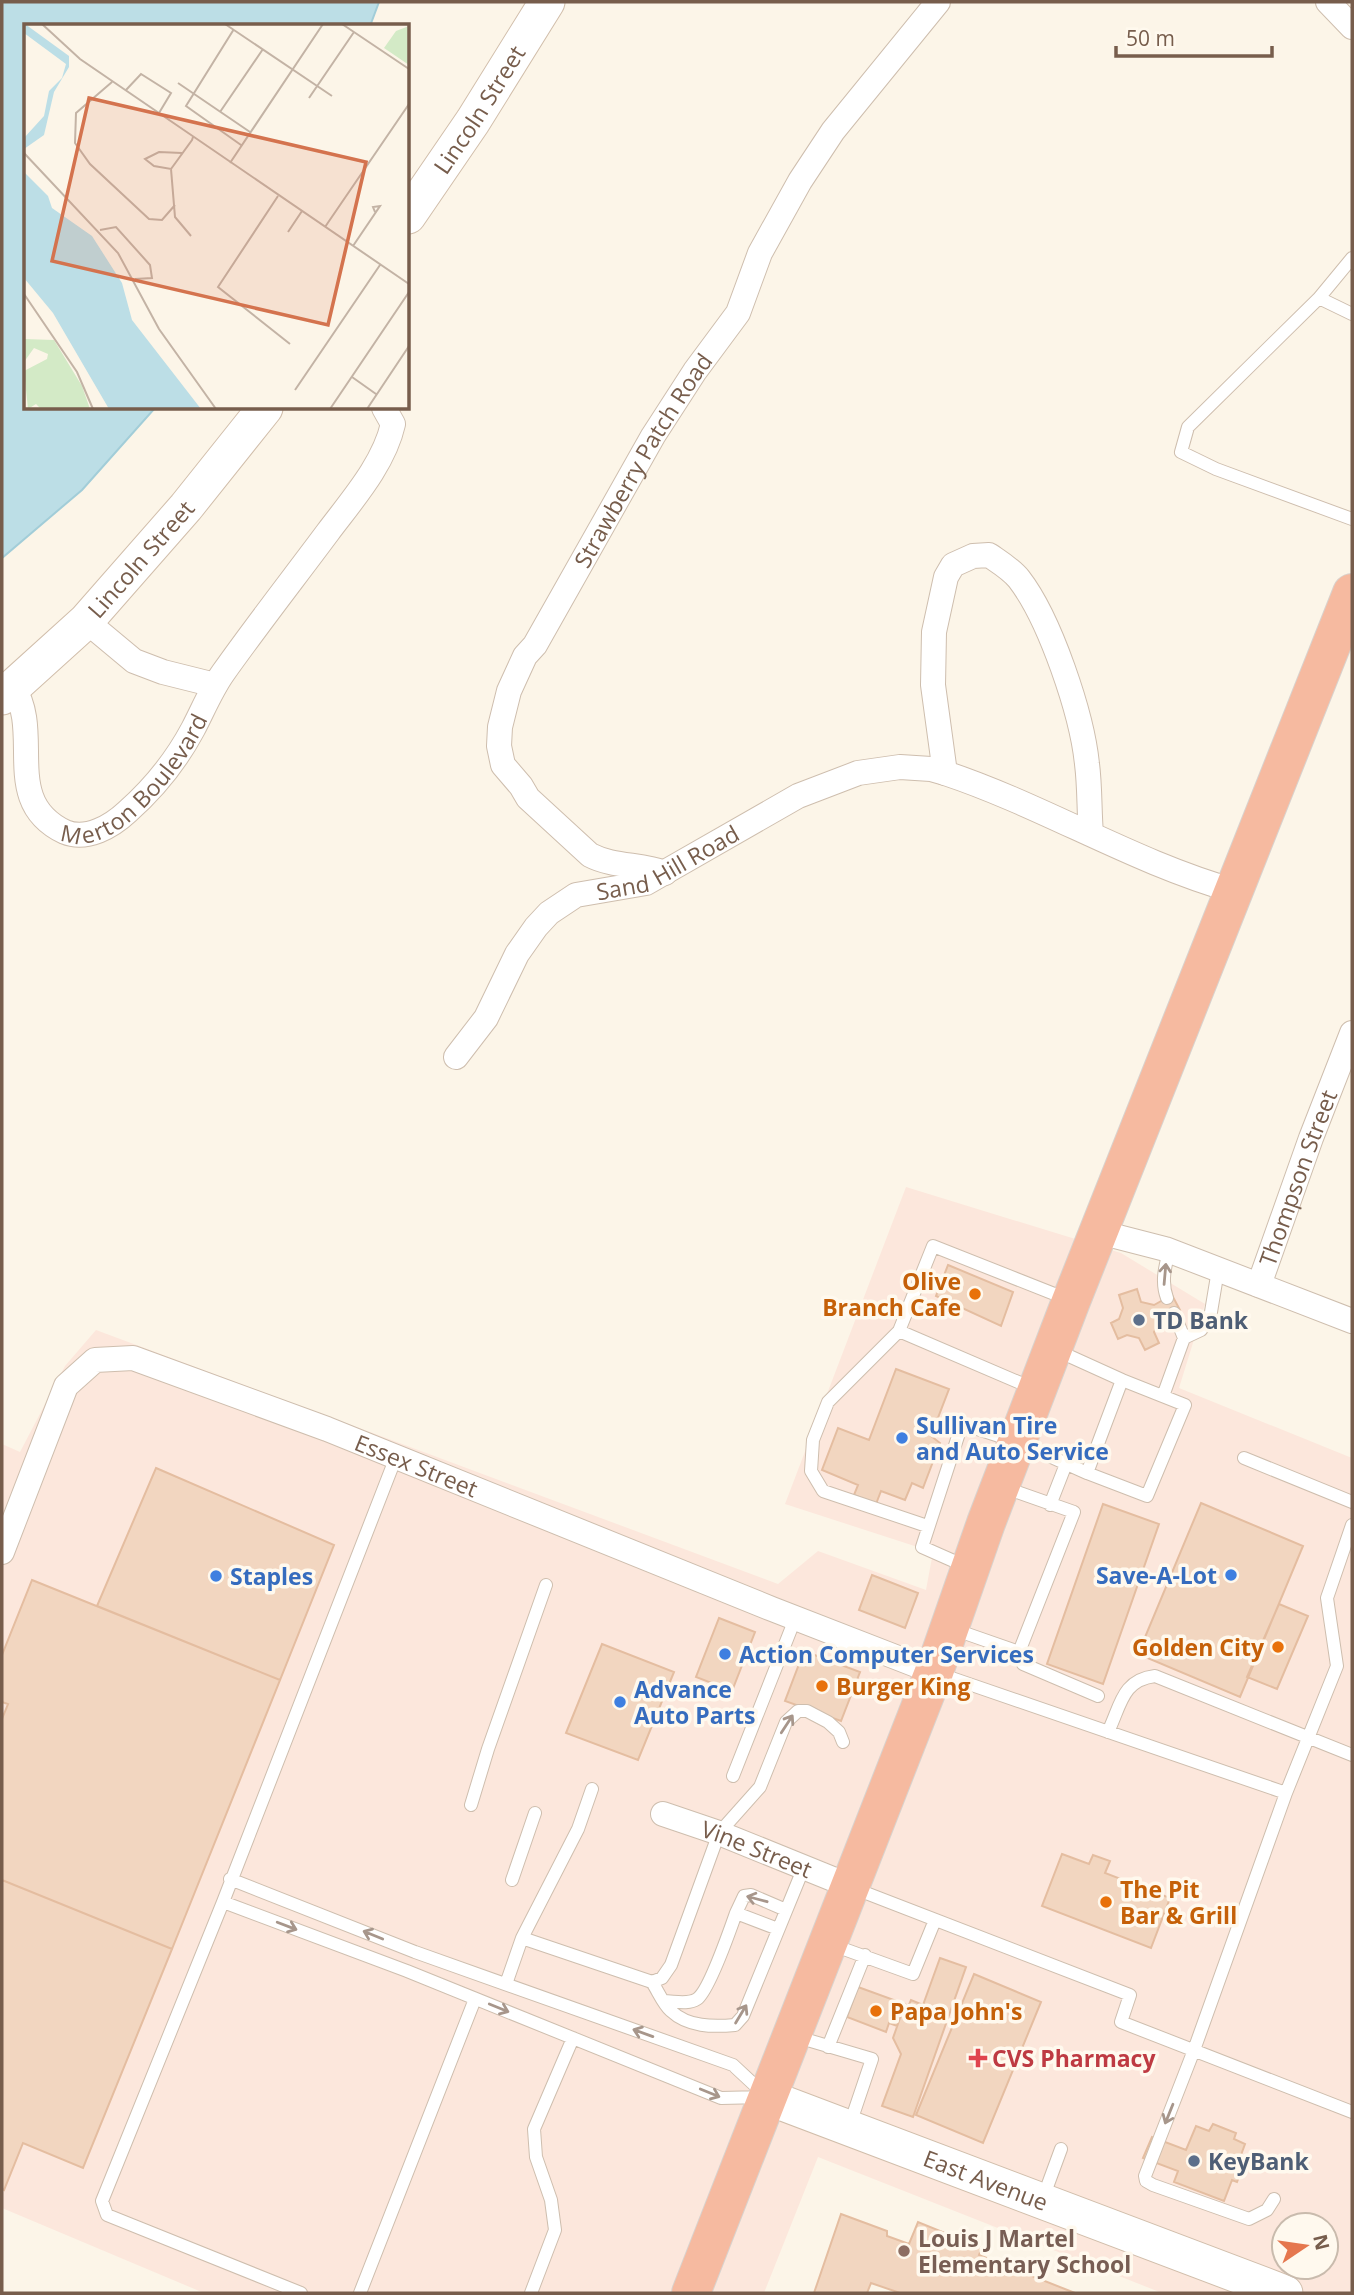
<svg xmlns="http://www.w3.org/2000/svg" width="1354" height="2295" viewBox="0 0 1354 2295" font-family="'Open Sans',sans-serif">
<rect width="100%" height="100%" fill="#fcf5e8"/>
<path fill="#fce7dc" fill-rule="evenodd" d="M906,1187l215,66 84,51 -26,84 173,70v835h-190l-344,-136 -54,136h-560l-202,-85v-764l18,8 45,-86 31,-36 682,254 40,-33 108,39 7,-38 -148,-48zM1284,2225h42v42h-42z"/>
<path fill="#bcdee6" stroke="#a2cdd8" stroke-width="2" d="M2,2h377l-9,24h-344v382h129l-73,82 -80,68z"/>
<path fill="#f2d6c0" stroke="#e4bda0" stroke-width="2" d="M948,1265l65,27 -12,34 -65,-30z
M1137,1289l4,13 13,3 18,-10 8,15 -20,11 -6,11 5,11 -14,7 -6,-12 -12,-3 -9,4 -7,-16 8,-4 4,-11 -4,-13z
M896,1369l53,20 -18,47 9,7 -17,45 -11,-5 -7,17 -24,-9 -5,13 -22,-9 4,-10 -36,-15 16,-42 31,12z
M156,1468l178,77 -54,135 -183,-74z
M1201,1503l102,43 -63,151 -102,-43z
M1103,1504l56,20 -56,160 -56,-20z
M872,1575l46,18 -13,35 -46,-18z
M32,1580l248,100 -108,269 -170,-69v-161l6,-15 -6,-2v-47z
M1279,1604l29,12 -31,73 -30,-12z
M719,1618l36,14 -23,59 -36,-14z
M602,1644l72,28 -36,88 -72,-27z
M804,1651l56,21 -19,49 -56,-20z
M1062,1854l27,10 4,-9 17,6 -5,12 65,25 -19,50 -109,-42z
M2,1880l170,69 -89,219 -60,-25 -19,47 -2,-1z
M940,1958l26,9 -53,150 -31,-11 19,-52 -8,-16 12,-34 3,3 3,-7 12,5z
M974,1974l67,28 -58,141 -67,-28z
M858,1987l47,17 -8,22 -8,-3 -3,9 -39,-15z
M1213,2124l23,9 -2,6 11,5 -7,19 5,3 -6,16 -5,-2 -8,21 -50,-19 4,-11 -35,-13 9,-21 34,13 10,-24 13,5z
M841,2214l46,17v5l22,8 9,-22 64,26 -3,7 96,38h-175l-29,-10 -4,10h-53z"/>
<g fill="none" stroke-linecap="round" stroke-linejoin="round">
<g stroke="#cebeae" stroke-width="14">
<path id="lane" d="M1352,258l-33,40 -131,129 -7,25 35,17 136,50
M1319,298l33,16
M1167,1298c-6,-16 -2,-31 2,-47
M899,1331l-71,71 -15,38 -2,31 12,20 104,35
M1184,1338l17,-8 9,-12 8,-48
M1058,1351l64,29 -35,93 60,23 38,-91 -63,-25
M1032,1388l-133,-57 34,-85 134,53
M1163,1396l21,-58 -10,-25
M1244,1458l108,44
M1050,1505l16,-41
M965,1566l-43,-19 40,-123 56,18 69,31
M953,1629l66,23 55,-140 -71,-25
M1019,1652l4,12 75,32
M937,1673l349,120 51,-127 -10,-68 25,-73
M1108,1732c13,-27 14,-52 47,-56l197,79
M733,1776l62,-157
M471,1805l17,-56 58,-164
M230,1879l185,73 318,113 30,28
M512,1880l23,-67
M853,1888l277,107 -9,27 231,90
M223,1902l184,69 314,127 42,-1
M736,1913l8,-17 7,-1 35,15
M522,1938l130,44 10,-4 9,-13 48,-132 41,-46 26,-65 12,-11h9l21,11 11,10 4,10
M830,1944l83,30 22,-54
M652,1982c6,9 11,22 19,29 17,16 42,16 64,14l8,-9 61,-149
M506,1984l16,-46 56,-109 14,-40
M664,2001c10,0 24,4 33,-2 12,-8 33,-69 39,-86l42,16
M794,2036l78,23 -22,65
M828,2047l37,-92
M1043,2198l18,-49
M1274,2199l-7,11 -18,9 -96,-34 -7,-4 -1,-5 49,-126 92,-257
M301,2293l-194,-78 -5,-14 121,-299 173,-445
M360,2293l115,-294
M531,2293l24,-63 -4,-30 -15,-43 -2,-28 39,-91"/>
</g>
<g stroke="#cebeae" stroke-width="26">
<g id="street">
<path d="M1328,2l24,25"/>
<path d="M86,621l48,40 29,11 52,13"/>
<path id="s1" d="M13,687c31,47 -13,114 52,145 22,9 47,-6 62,-20 26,-23 50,-53 66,-83 10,-19 18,-39 30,-56 34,-48 70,-94 105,-141 24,-32 56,-68 65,-108l-9,-16"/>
<path d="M1091,834c-2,-23 -1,-47 -4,-70 -5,-50 -37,-145 -68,-185 -8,-10 -20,-17 -30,-24l-16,1 -20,9 -7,12 -12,55 -1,53 12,88c99,33 190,90 290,118"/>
<path id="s2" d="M665,873c-24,-9 -52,-6 -75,-18l-62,-57 -7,-12 -18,-21 -4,-19 1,-19 9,-36 16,-35 10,-11 118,-209 42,-65 43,-58 22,-60 40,-72 33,-50 105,-129"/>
<path id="s3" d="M456,1057l30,-39 31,-64 19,-27 13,-14 27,-18 70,-12 152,-87 60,-23 42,-6 31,2 14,4"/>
<path d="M1099,1232l66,17 187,72"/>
<path id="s4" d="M1259,1285l52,-147 41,-105"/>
<path id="s5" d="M2,1552l64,-166 29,-26 38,-2 194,71 445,180 162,63"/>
<path id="s6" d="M663,1814l56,19 131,53"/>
</g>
</g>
<g stroke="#d1beab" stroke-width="37">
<g id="secondary">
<path id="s7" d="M408,216l65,-95 74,-119"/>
<path id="s8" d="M2,697l84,-76 100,-114 79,-99"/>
<path id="s9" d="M767,2097l518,196"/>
</g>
</g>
<g stroke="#d9d2cd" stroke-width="40">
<path id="highway" d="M691,2293l243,-621 52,-149 85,-222 281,-708"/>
</g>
<use href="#lane" stroke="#fff" stroke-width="12"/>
<use href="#street" stroke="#fff" stroke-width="24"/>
<use href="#secondary" stroke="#fff" stroke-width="35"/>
<use href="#highway" stroke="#f6baa0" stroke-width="38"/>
</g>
<defs><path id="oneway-shaft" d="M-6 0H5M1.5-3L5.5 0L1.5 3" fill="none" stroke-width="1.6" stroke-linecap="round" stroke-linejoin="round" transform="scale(1.75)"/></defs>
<g stroke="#a7968b">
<use href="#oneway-shaft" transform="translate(1165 1274) rotate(-85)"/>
<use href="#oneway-shaft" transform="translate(787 1724) rotate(-57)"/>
<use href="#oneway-shaft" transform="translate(757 1899) rotate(-165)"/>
<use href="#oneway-shaft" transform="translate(287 1926) rotate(21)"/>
<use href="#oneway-shaft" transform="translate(373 1935) rotate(-158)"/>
<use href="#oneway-shaft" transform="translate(499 2008) rotate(22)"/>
<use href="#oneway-shaft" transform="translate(741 2014) rotate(-59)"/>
<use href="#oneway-shaft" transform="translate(643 2033) rotate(-160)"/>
<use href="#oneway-shaft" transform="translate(710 2093) rotate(22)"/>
<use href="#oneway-shaft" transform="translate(1169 2114) rotate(112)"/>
</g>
<g fill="#e8710a" stroke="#fff9ee" stroke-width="2.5">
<circle cx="975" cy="1294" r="7"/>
<circle cx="1278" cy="1647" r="7"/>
<circle cx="822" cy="1686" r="7"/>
<circle cx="1106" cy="1902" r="7"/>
<circle cx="876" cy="2011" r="7"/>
</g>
<g fill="#5c6f8a" stroke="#fff9ee" stroke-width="2.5">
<circle cx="1139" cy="1320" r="7"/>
<circle cx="1194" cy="2161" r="7"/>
</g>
<g fill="#3f7fe0" stroke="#fff9ee" stroke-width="2.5">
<circle cx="902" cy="1438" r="7"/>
<circle cx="1231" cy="1575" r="7"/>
<circle cx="216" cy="1576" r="7"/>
<circle cx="725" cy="1654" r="7"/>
<circle cx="620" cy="1702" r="7"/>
</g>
<path fill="#e0444e" stroke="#fff9ee" stroke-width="2.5" d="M974.5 2047.5h7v7h7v7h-7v7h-7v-7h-7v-7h7z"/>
<circle fill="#8d6e63" stroke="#fff9ee" stroke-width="2.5" cx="904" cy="2251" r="7"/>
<g text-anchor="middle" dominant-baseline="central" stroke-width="7" stroke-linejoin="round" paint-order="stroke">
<g font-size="23" fill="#775d4c" stroke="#fff9ee">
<text stroke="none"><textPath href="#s7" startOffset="128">Lincoln Street</textPath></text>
<text stroke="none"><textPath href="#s2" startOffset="546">Strawberry Patch Road</textPath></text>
<text stroke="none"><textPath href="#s8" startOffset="196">Lincoln Street</textPath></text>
<text stroke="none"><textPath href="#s1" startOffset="256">Merton Boulevard</textPath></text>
<text stroke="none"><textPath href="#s3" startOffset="303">Sand Hill Road</textPath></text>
<text stroke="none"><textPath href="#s4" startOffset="114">Thompson Street</textPath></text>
<text stroke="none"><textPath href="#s5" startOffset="558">Essex Street</textPath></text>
<text stroke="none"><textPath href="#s6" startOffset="100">Vine Street</textPath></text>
<text stroke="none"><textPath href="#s9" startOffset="234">East Avenue</textPath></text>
</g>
<g font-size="23" font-weight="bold" fill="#c56008" stroke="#fff9ee" text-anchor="start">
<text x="961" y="1281" text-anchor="end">Olive<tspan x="961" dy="26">Branch Cafe</tspan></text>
<text x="1264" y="1647" text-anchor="end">Golden City</text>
<text x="836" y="1686">Burger King</text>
<text x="1120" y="1889">The Pit<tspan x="1120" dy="26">Bar &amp; Grill</tspan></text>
<text x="890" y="2011">Papa John's</text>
</g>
<g font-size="23" font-weight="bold" fill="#4e5e75" stroke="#fff9ee" text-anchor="start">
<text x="1153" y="1320">TD Bank</text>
<text x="1208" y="2161">KeyBank</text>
</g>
<g font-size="23" font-weight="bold" fill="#366cbe" stroke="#fff9ee" text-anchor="start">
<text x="916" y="1425">Sullivan Tire<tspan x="916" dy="26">and Auto Service</tspan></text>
<text x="1217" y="1575" text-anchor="end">Save-A-Lot</text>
<text x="230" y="1576">Staples</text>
<text x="739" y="1654">Action Computer Services</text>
<text x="634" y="1689">Advance<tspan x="634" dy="26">Auto Parts</tspan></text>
</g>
<g font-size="23" font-weight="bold" fill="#be3a42" stroke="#fff9ee" text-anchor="start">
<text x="992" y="2058">CVS Pharmacy</text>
</g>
<g font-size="23" font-weight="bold" fill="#785e54" stroke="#fff9ee" text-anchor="start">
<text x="918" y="2238">Louis J Martel<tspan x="918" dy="26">Elementary School</tspan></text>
</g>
</g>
<g transform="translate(24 24)">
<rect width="385" height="385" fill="#fcf5e8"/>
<path d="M385,2v39l-25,-17 12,-17zM0,315l30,1 28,46 8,23h-49l-5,-5 -8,5 -4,-38 23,-12 1,-5 -14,-6 -10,14z" fill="#d3eac6"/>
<path d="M1,0l44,32v11l-15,25 -10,43 -20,14v-11l20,-22 5,-25 13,-13 4,-14 -42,-31zM0,148l24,24 4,12 40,28 30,47 10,37 69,89h-92l-56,-96 -29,-35z" fill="#bcdee6"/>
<path fill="none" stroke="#c3b3a5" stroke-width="2" d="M18,0l38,35 329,225M201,0l107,72M318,0l67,45M210,5l-48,77 55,39M88,58l-36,31 -1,30 15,21 59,55 13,1 13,-15M154,59l72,49M102,66l15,-16 30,19 -12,20M285,74l45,-66M196,88l43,-63M0,129l94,100 41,76 57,80M158,129l-23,-1 -14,7 9,7 17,3 21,-29 1,-3M206,139l93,-139M147,145l4,48 16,19M254,172l-60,91 72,57M301,203l84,-123M76,206l16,-3 34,38 2,13 -17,1M264,208l14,-21M329,222l27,-40 -7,1 2,5M0,270l53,78 16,37M328,353l24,17M271,366l85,-125M306,385l79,-117M343,385l42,-63"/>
<path fill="#d4734e" fill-opacity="0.15" stroke="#d4734e" stroke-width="3.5" d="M65,74l277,64 -38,163 -276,-64z"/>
<rect width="385" height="385" fill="none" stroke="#775d4c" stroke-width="3.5"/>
</g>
<rect width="1354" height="2295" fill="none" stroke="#775d4c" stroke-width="7"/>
<g transform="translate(1305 2246) rotate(77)"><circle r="33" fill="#fff9ee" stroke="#c9bbad" stroke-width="2"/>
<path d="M0-5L12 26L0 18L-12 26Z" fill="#e5774e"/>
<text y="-10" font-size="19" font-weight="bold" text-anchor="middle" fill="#775d4c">N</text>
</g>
<path d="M1116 46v10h156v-10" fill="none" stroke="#775d4c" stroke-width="3.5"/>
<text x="1126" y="46" font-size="21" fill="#775d4c" stroke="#fff9ee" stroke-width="5" paint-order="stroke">50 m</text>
</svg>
